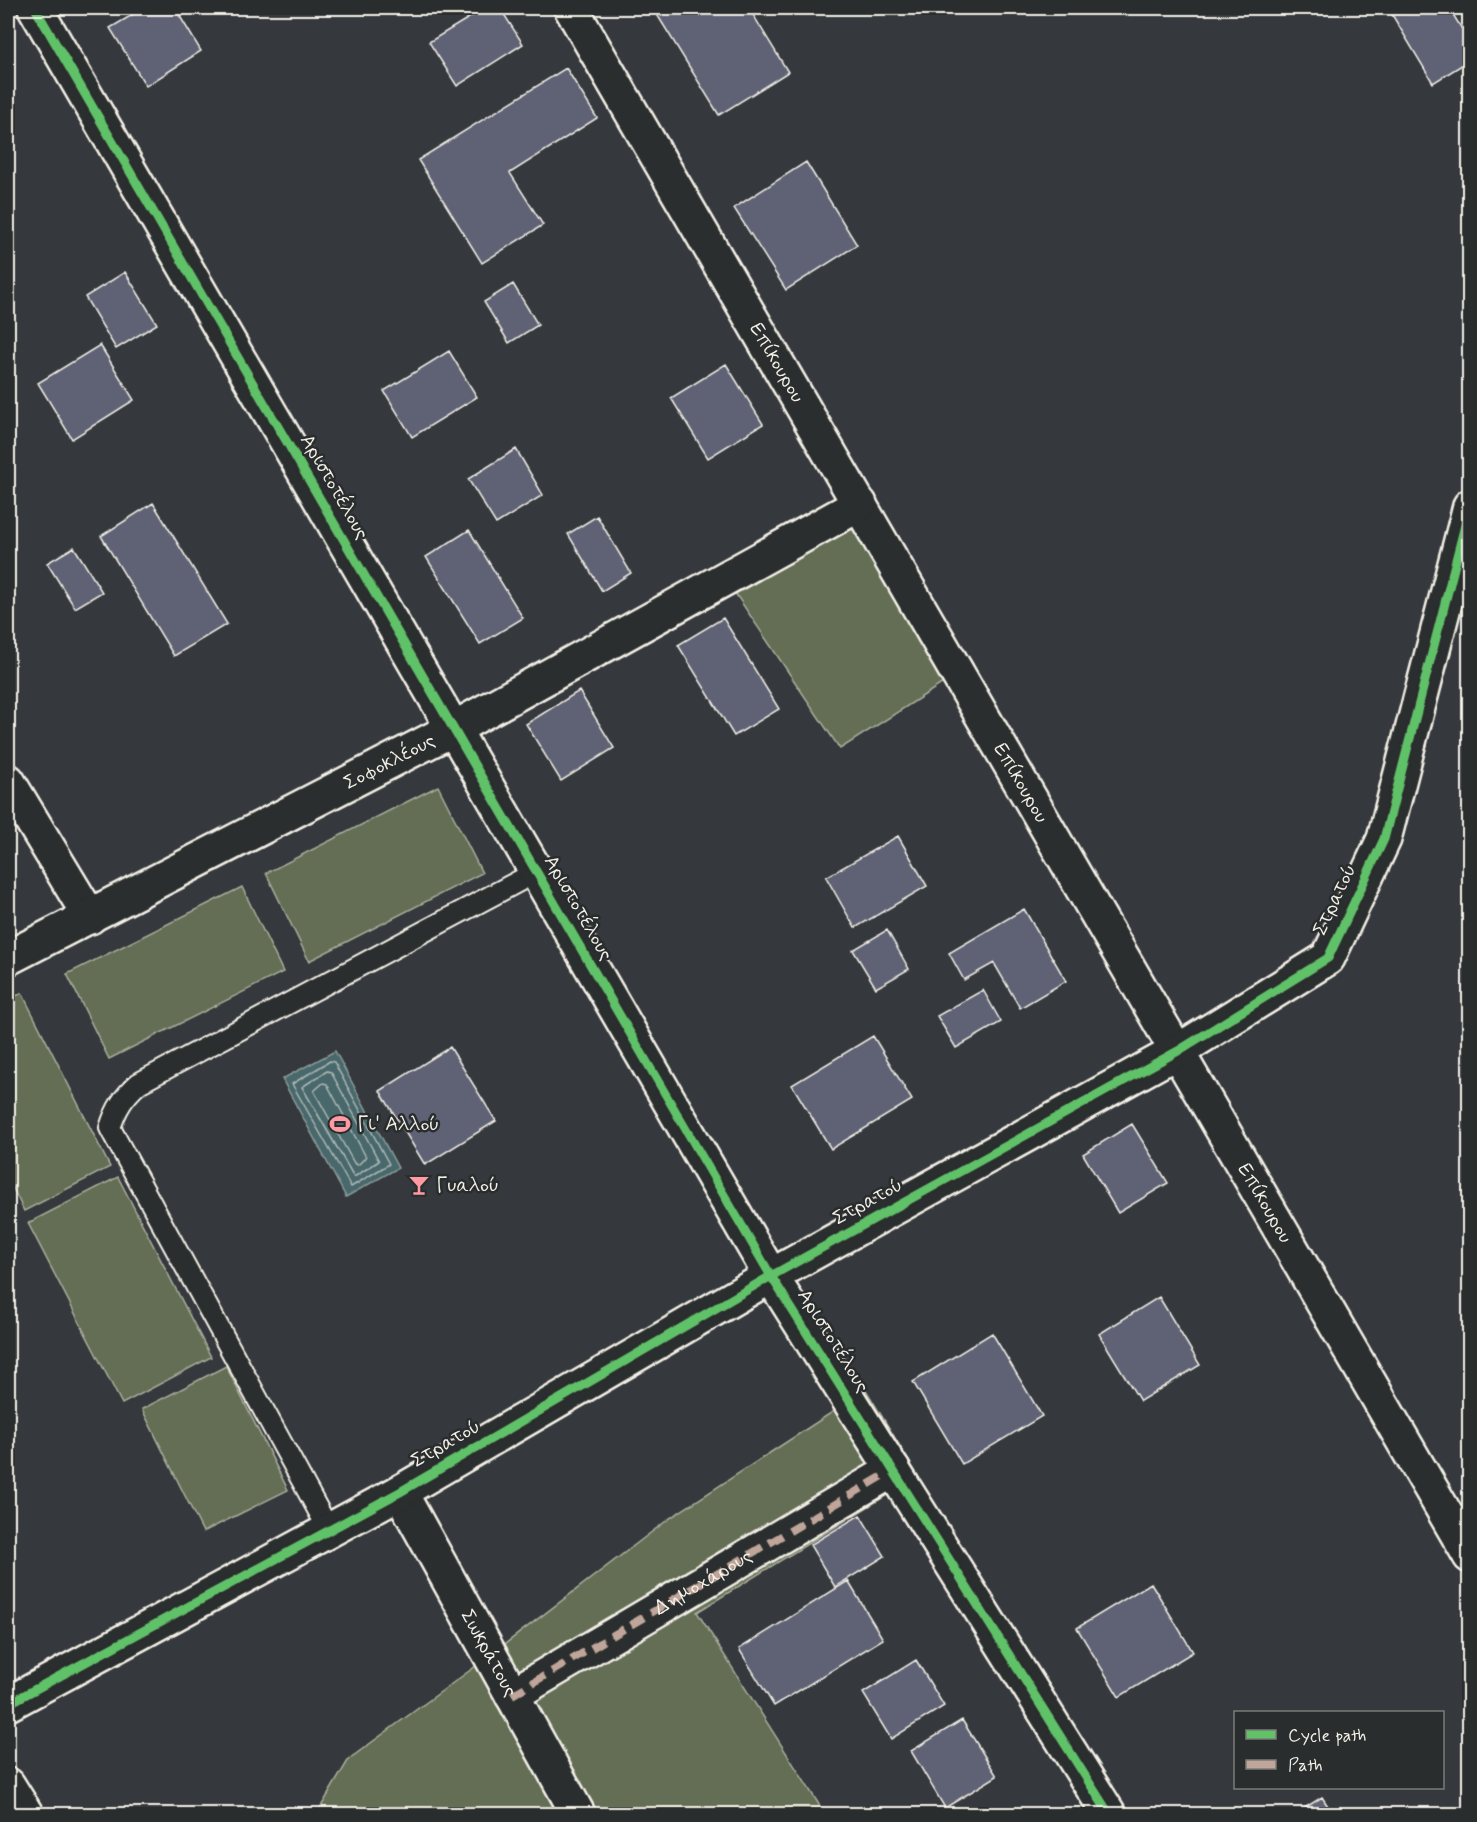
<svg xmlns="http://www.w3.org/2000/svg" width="1477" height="1822" viewBox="0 0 1477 1822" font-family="Mynerve,sans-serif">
<rect width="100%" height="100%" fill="#35383c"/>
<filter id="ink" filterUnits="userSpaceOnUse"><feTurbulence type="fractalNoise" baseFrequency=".0167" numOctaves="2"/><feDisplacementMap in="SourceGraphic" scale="12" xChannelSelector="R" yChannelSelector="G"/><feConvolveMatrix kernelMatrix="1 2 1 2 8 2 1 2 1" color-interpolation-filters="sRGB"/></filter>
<g filter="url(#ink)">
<path fill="#646e55" stroke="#acb09e" stroke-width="1.5" d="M878,507l95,157 -133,85 -105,-156z
M438,786l44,87 -173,88 -43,-88z
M242,887l41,85 -174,87 -42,-85z
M22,993l88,174 -86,44 -16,-33v-178z
M118,1177l93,180 -89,47 -94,-181z
M226,1366l62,124 -85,42 -61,-123z
M866,1390l52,86 -221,136 128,202h-503l-3,-4 30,-51 131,-96 190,-145z"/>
<path fill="#49676c" stroke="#8d9e9e" stroke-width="1.5" d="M335,1051l63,117 -52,29 -64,-118z"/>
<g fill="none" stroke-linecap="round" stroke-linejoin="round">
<path stroke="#b0bab6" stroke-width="1.5" d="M330,1061l4,1 55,102 -38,23 -59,-103z
M327,1071l4,1 48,89 -25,16 -52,-90z
M323,1083l4,1 39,73 -8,8 -4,-2 -40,-72z"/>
</g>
<path fill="#5f6274" stroke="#f4f1e8" stroke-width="1.5" d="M144,8h31l26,43 -55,35 -36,-58z
M485,8h15l23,36 -66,42 -28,-44z
M653,8h96l39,64 -69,43z
M1388,8h61l21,34v18l-37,23z
M566,68l31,50 -87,55 33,52 -61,38 -64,-103z
M806,162l51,83 -71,45 -52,-82z
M125,272l32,52 -41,25 -31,-52z
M513,284l25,41 -29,18 -25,-41z
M100,345l34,55 -62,39 -34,-56z
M449,351l28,46 -65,40 -28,-46z
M726,364l37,60 -55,34 -37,-60z
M516,449l27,46 -47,29 -28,-45z
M153,503l74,121 -53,32 -73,-120z
M597,516l34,57 -29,18 -34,-57z
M469,530l54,88 -43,26 -54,-87z
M74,547l28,45 -27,16 -28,-45z
M723,618l56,91 -45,27 -56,-91z
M579,691l35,57 -53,33 -35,-57z
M898,836l29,50 -72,42 -29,-51z
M1024,909l42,72 -46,27 -26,-45 -30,17 -15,-27z
M887,930l22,39 -33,19 -23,-38z
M983,990l18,32 -45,26 -19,-32z
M873,1036l39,64 -81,49 -39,-64z
M450,1047l46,74 -71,44 -45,-74z
M1132,1124l36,59 -50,30 -35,-59z
M1159,1297l41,68 -60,36 -41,-67z
M992,1333l50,83 -80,48 -49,-82z
M860,1515l25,41 -50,31 -25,-42z
M848,1581l35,58 -109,67 -35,-57z
M1151,1583l42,69 -74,45 -42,-69z
M916,1660l28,46 -53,33 -28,-46z
M962,1720l35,56 -52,32 -34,-57z
M1322,1797l11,17h-38z"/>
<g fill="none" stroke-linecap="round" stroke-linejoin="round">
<g stroke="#f4f1e8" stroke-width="24">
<path id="lane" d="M329,1530l-219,-402c6,-19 13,-31 29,-45l397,-211"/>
</g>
<g stroke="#f4f1e8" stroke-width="38">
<g id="street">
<path d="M35,8l736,1268 338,538"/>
<path id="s1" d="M571,8l899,1548"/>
<path d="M8,781l82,136"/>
<path id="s2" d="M8,958l445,-229 407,-225"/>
<path id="s3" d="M400,1492l178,322"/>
<path id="s4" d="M512,1695l381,-225"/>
<path d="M8,1704l392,-212 371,-216 407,-225 150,-93 56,-119 86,-333"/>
<path d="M8,1785l18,29"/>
</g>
</g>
<use href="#lane" stroke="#2a2d2e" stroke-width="20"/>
<use href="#street" stroke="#2a2d2e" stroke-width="33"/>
<path stroke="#c0a59a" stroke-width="8" stroke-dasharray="15 8" stroke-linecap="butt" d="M512,1695l381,-225"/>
<g stroke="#2a2d2e" stroke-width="13">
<path id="cycleway" d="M35,8l736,1268 338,538
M8,1704l392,-212 371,-216 407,-225 150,-93 56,-119 86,-333"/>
</g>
<use href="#cycleway" stroke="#61c268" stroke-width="9"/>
</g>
</g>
<defs>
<g id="stadium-bare" transform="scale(1.62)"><path d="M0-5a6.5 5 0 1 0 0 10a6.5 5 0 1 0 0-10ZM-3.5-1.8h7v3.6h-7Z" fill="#ff9aa2" stroke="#2a2d2e" stroke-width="2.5" paint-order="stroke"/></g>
<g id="bar-bare" transform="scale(1.62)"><path d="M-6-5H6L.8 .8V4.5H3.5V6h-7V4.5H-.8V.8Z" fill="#ff9aa2" stroke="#2a2d2e" stroke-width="2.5" paint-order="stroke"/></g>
</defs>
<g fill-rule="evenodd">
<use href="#stadium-bare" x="340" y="1124"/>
<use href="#bar-bare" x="419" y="1185"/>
</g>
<g text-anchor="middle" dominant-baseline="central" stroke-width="5" stroke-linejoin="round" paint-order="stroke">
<g font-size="20" fill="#f4f1e8" stroke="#2a2d2e">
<text stroke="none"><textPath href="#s1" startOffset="410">Επίκουρου</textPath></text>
<text transform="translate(334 487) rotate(60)">Αριστοτέλους</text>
<text stroke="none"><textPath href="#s2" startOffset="429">Σοφοκλέους</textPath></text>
<text stroke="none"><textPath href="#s1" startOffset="896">Επίκουρου</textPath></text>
<text transform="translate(1335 900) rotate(-65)">Στρατού</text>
<text transform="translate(578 908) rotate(60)">Αριστοτέλους</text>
<text transform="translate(868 1202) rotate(-29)">Στρατού</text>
<text stroke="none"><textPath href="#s1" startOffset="1382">Επίκουρου</textPath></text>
<text transform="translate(833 1341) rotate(58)">Αριστοτέλους</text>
<text transform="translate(446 1444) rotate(-30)">Στρατού</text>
<text stroke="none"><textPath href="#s4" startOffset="222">Δημοχάρους</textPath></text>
<text stroke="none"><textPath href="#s3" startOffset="184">Σωκράτους</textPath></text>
</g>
<g font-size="20" fill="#f4f1e8" stroke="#2a2d2e" text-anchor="start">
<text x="357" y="1124">Γι' Αλλού</text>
<text x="436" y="1185">Γυαλού</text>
</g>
</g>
<rect width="1477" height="1822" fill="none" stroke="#2a2d2e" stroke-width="30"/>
<rect x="15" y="15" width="1447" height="1792" fill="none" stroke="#f4f1e8" stroke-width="2" filter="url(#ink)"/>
<rect x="1234" y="1711" width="210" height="78" fill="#2a2d2e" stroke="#7b7b78" stroke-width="1.5"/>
<rect x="1246" y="1730" width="30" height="9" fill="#61c268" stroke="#7b7b78" stroke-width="1.5"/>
<text x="1288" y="1741" font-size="18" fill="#f4f1e8">Cycle path</text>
<rect x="1246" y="1760" width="30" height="9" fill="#c0a59a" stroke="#7b7b78" stroke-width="1.5"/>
<text x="1288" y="1771" font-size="18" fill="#f4f1e8">Path</text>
</svg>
